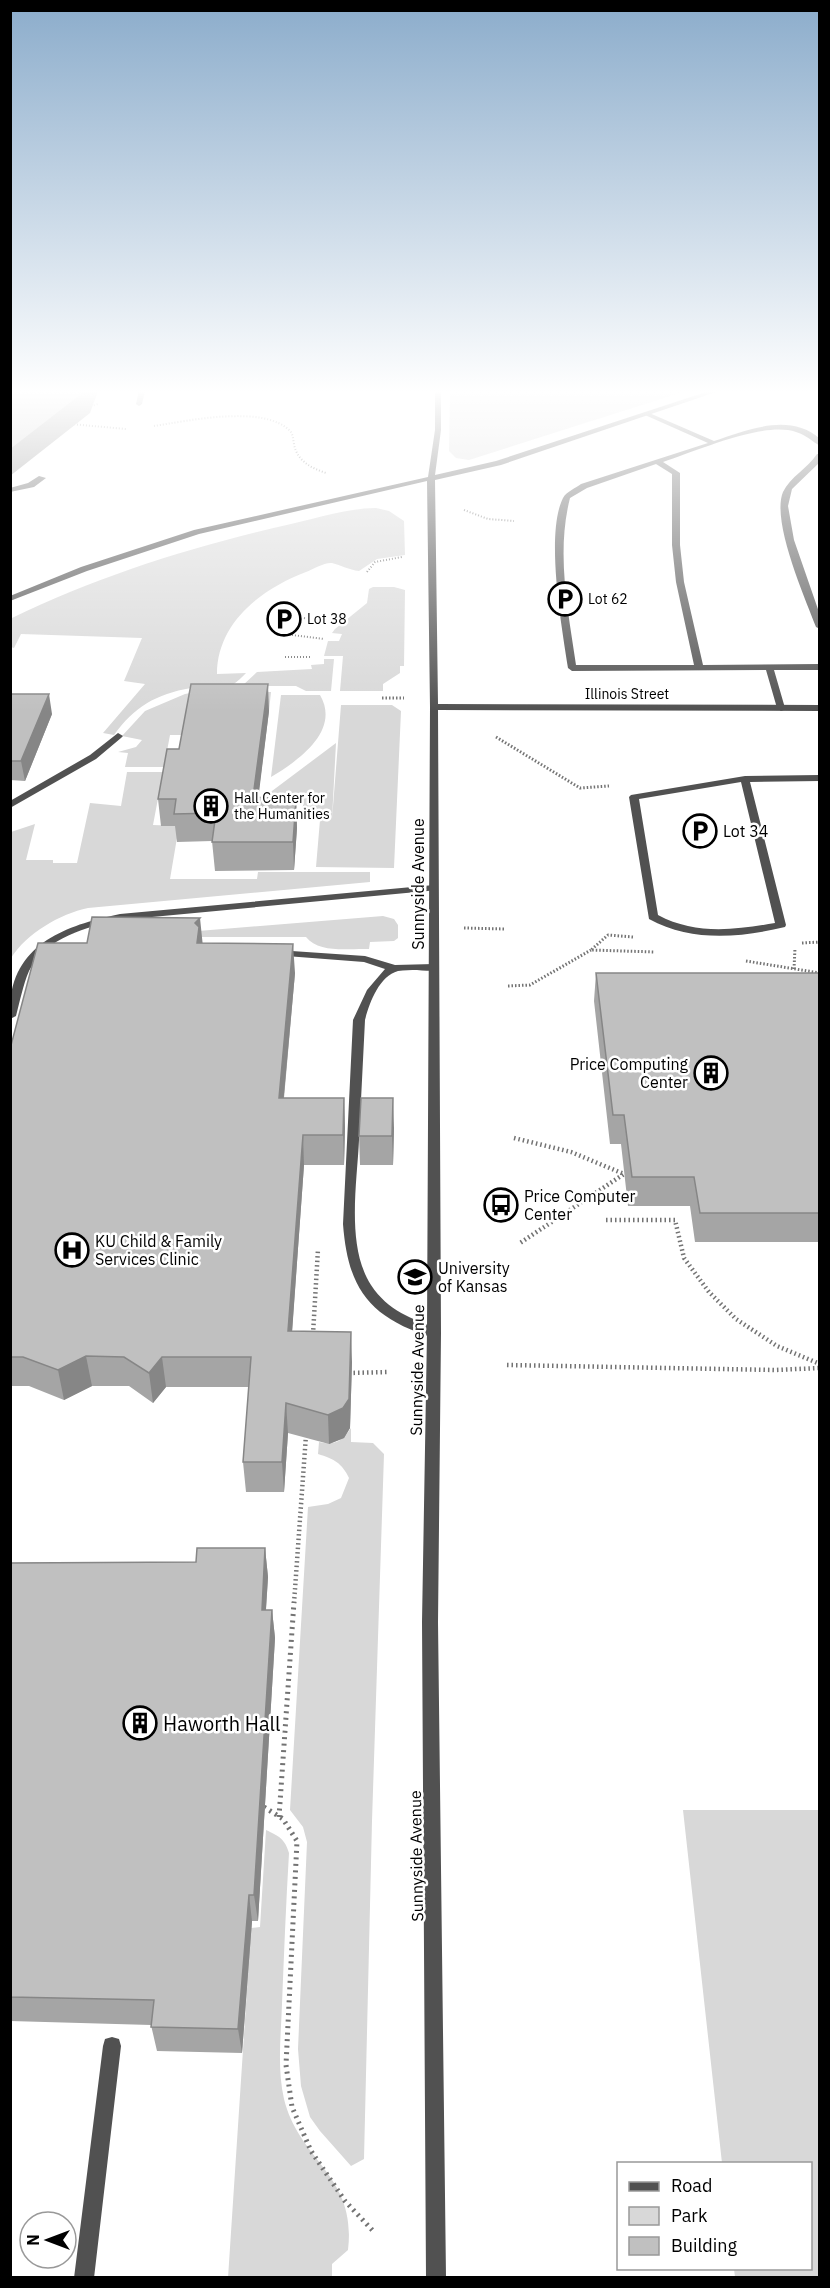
<svg xmlns="http://www.w3.org/2000/svg" width="830" height="2288" viewBox="0 0 830 2288" font-family="'IBM Plex Sans',sans-serif">
<rect width="100%" height="100%" fill="#fff"/>
<path fill="#d8d8d8" d="M450,391h236l-217,69 -13,-2 -7,-7z
M376,508l13,3 15,10 1,34 -28,4 -18,12c-10,-1 -18,-6 -27,-8 -7,-1 -19,6 -26,9 -45,17 -89,51 -89,102l29,-1c-4,4 -9,9 -14,12 -10,5 -30,1 -41,3 -35,6 -57,19 -77,47l-11,-2 42,-49 -21,-3 18,-43 -121,-4 -7,14 -3,-1 1,-29c89,-43 182,-72 279,-94 27,-6 57,-16 85,-16z
M373,587h21l11,3 -1,76h-4v7l-17,11v7h-43l3,-35h-19l4,-15h11l3,-7 -10,-1 3,-4 32,-26 2,-14z
M324,659h10l-3,32h-25l-10,-5h-54l15,-14 55,-3 -1,-4 13,-1z
M201,691l70,1 -2,19 -80,24h-19l-6,32h-39l3,-14 -10,-1 18,-5 6,-7 -20,-4 23,-25 40,-17z
M281,695h39c21,36 -22,66 -49,82z
M341,705h51l9,6 -7,157 -78,-1 4,-47 -19,-1 2,-14h-36l1,-11 68,-51 -4,76z
M127,772h36l-10,53 26,1 -9,53h87l1,-7h112v10l-282,26c-28,6 -61,25 -77,50v-126l24,-8 -9,36h27v3h24l13,-60 31,3z
M383,916l11,3 4,6v13l-4,3 -24,1 -1,7c-19,-1 -50,5 -63,-12h-118l-2,-5z
M351,1428v14l22,1 11,11 -12,367 -8,338 -13,7 -31,-35 -10,-14 -9,-31 -3,-37 9,-207 -4,-15 -13,-17 18,-303 20,-3 13,-6 8,-20c-7,-15 -15,-19 -31,-24l1,-12c16,4 23,-1 32,-14z
M683,1810h136v467h-84l-1,-8 76,-1v-104l-88,-1z
M266,1830c13,6 19,9 23,23 -3,50 -5,100 -7,151 -1,31 -5,64 2,95 15,62 73,76 64,151l-16,14v13l-104,1 23,-350 9,-1z"/>
<g fill="none" stroke-linecap="round" stroke-linejoin="round">
<path stroke="#737373" stroke-width="2" stroke-dasharray="1 2" stroke-linecap="butt" d="M88,407l10,-3
M71,424l55,5
M154,426c33,-5 110,-22 136,5 3,3 3,8 4,13 3,17 17,24 32,29
M464,510l24,9 26,2
M367,572l8,-10 27,-5
M304,618l24,5
M292,635l32,4
M285,657h26"/>
<path stroke="#737373" stroke-width="3" stroke-dasharray="1.5 2" stroke-linecap="butt" d="M382,698h22
M496,737l84,51 29,-2
M464,928l41,1
M633,937l-25,-2 -17,15 64,2
M802,943l18,-1
M746,961l74,12
M794,969l1,-21
M508,986l22,-1 61,-35"/>
<path stroke="#737373" stroke-width="4.5" stroke-dasharray="1.5 3" stroke-linecap="butt" d="M514,1138l57,14 53,22 -104,69
M606,1220h69l9,38 25,34 27,27 41,27 43,18
M313,1334l5,-85
M507,1365l268,5 45,-2
M349,1373l39,-1
M294,1603l12,-168"/>
<path stroke="#737373" stroke-width="5" stroke-dasharray="2 4.5" stroke-linecap="butt" d="M264,1807l19,12 14,22 -11,224 6,42 19,44 34,50 30,32
M279,1817l15,-215"/>
<path fill="#515151" fill-rule="evenodd" d="M139,391h6l-3,13 -3,2 -3,-2z
M647,412l67,29c33,-11 76,-29 106,-2v7c-8,-5 -14,-11 -24,-14 -33,-11 -99,19 -133,30l17,11v72l4,37 19,83 117,-1v6h-46l11,38 -1,2 -3,1 -4,-3 -11,-38 -194,1 -4,-3c-6,-40 -23,-134 -5,-170 3,-6 13,-10 18,-14l127,-41 -63,-28v-2zM656,464l16,10v71l4,37 18,83h-118c-8,-55 -20,-112 -6,-167l17,-10z
M817,454h3v8l-28,27 -4,17 6,34 26,75v14l-4,-2c-11,-29 -45,-106 -33,-135 7,-15 25,-24 34,-38z
M39,476l7,2 -12,9 -24,5v-4l18,-5z
M118,733l5,3 -2,2 -25,21 -86,49v-7l80,-46z
M820,775v6l-70,1 36,143 -1,2c-46,11 -94,15 -136,-8l-20,-122 2,-2 114,-19zM741,782l34,141c-40,7 -80,12 -117,-8l-19,-116z
M434,885l4,1v4l-318,30c-33,7 -74,17 -91,51 -6,14 -9,30 -13,45l-6,3c0,-7 -1,-16 1,-23 8,-56 62,-72 109,-82z
M277,950l88,6 30,9 39,-1 5,3c-6,5 -14,4 -22,3 -6,0 -13,0 -19,1 -19,5 -29,33 -33,49 -2,40 -4,80 -6,120 -2,44 -13,106 12,145 17,26 41,34 68,44l2,4 -2,4 -5,1c-63,-20 -86,-47 -91,-114l10,-204 14,-30 18,-21 -21,-7 -91,-7 -1,-2z
M112,2037l7,2 2,7 -27,232h-20l29,-232 2,-7z"/>
<path fill="#515151" fill-rule="evenodd" d="M435,391h6v39l-6,45 61,-14 213,-70h10l-218,74 -66,15 3,224 382,1v6l-382,-1 3,623 -3,289 8,656h-20l-4,-656 5,-289 3,-626 -3,-226 -228,53 -112,37 -77,30v-5l71,-29 113,-37 234,-53 7,-47z"/>
</g>
<path fill="#a5a5a5" d="M10,694l42,20 -27,67 -15,-1z
M269,711l-11,86 38,3 1,28 -3,42 -79,1 -3,-30 -35,1 -2,-16h-14l-3,-27z
M203,943l92,30 -11,125h60l1,30 -1,37h-40l-12,166 60,31 -2,66 -6,10 -15,6 -41,-11 -4,59h-38l-3,-30 6,-75h-83l-13,16 -24,-17h-37l-28,14 -35,-14h-19v-337z
M596,973h223v269h-124l-5,-36h-62l-7,-62h-11l-16,-143z
M394,1128l-1,37h-33l-1,-29z
M265,1548l3,29 -2,33h6l3,28 -17,283h-6l-10,132 -85,-2 -6,-26 -141,-4v-458l186,-1z"/>
<path fill="#868686" d="M86,391h12l-8,22 -80,63v-26z
M268,684l1,27 -14,114 -2,-28z
M49,694l3,20 -27,67 -4,-20z
M296,800l1,28 -3,42 -1,-28z
M200,918l3,29 -3,25 -5,-49z
M293,944l2,29 -14,154 -2,-29z
M344,1098l1,30 -1,37 -1,-30z
M393,1098l1,30 -1,37 -1,-29z
M303,1135l1,30 -14,196 -2,-30z
M351,1332l1,30 -2,66 -6,10 -15,6 -1,-29z
M86,1356l6,30 -28,14 -6,-30z
M162,1357l4,30 -13,16 -4,-30z
M286,1403l2,30 -4,59 -2,-30z
M265,1548l3,29 -4,61 -2,-28z
M272,1610l3,28 -17,283 -4,-26z
M249,1895l3,26 -10,132 -4,-24z"/>
<path fill="#c0c0c0" stroke="#868686" stroke-width="1.5" d="M10,391h76l-76,59z
M191,684h77l-15,113 43,3 -3,42h-81l4,-29 -42,1 2,-15h-18l9,-50h12z
M10,694h39l-28,67h-11z
M92,917l108,1 -5,5 4,4 -2,16 96,1 -14,154h65l-1,37h-40l-15,196 63,1 -2,67 -6,9 -15,7 -42,-12 -4,59h-39l8,-105h-89l-13,16 -25,-16 -38,-1 -28,14 -35,-13h-13v-308l28,-106h49z
M596,973h223v240h-119l-6,-36h-62l-8,-62h-11z
M361,1098h32l-1,38h-33z
M197,1548h68l-3,62h10l-18,285h-5l-11,134 -87,-2 3,-27 -144,-3v-434l186,-1z"/>
<linearGradient id="sky" x2="0" y2="1"><stop stop-color="#8baccb"/><stop offset="0.55" stop-color="#fff"/><stop offset="1" stop-color="#fff" stop-opacity="0"/></linearGradient>
<rect width="830" height="712" fill="url(#sky)"/>
<defs>
<g id="parking-ring" transform="scale(1.725)"><circle r="9.5" fill="#fff" stroke="#000" stroke-width="1.5"/><path d="M-3.5-5.5H1a3.5 3.5 0 0 1 0 7H-1V5.5H-3.5ZM-1-3.4V-.6H.8a1.4 1.4 0 0 0 0-2.8Z" fill="#000"/></g>
<g id="building-ring" transform="scale(1.725)"><circle r="9.5" fill="#fff" stroke="#000" stroke-width="1.5"/><path d="M-4-6H4V6H1V3H-1V6H-4ZM-2.5-4.3h1.7v1.8h-1.7ZM.8-4.3h1.7v1.8H.8ZM-2.5-1h1.7V.8h-1.7ZM.8-1h1.7V.8H.8Z" fill="#000"/></g>
<g id="bus-ring" transform="scale(1.725)"><circle r="9.5" fill="#fff" stroke="#000" stroke-width="1.5"/><path d="M-5-6H5V4H4V6H2V4H-2V6H-4V4H-5ZM-3.5-4V0h7V-4ZM-3.5 1.2v1.5H-2V1.2ZM2 1.2v1.5H3.5V1.2Z" fill="#000"/></g>
<g id="hospital-ring" transform="scale(1.725)"><circle r="9.5" fill="#fff" stroke="#000" stroke-width="1.5"/><path d="M-5-5h3v3.5h4V-5h3V5h-3V1.5h-4V5h-3Z" fill="#000"/></g>
<g id="university-ring" transform="scale(1.725)"><circle r="9.5" fill="#fff" stroke="#000" stroke-width="1.5"/><path d="M0-5L7-2L0 1L-7-2ZM-4 1L0 2.5L4 1V4Q0 6-4 4Z" fill="#000"/></g>
</defs>
<g fill-rule="evenodd">
<use href="#parking-ring" x="565" y="599"/>
<use href="#parking-ring" x="284" y="619"/>
<use href="#building-ring" x="211" y="806"/>
<use href="#parking-ring" x="700" y="831"/>
<use href="#building-ring" x="711" y="1073"/>
<use href="#bus-ring" x="501" y="1205"/>
<use href="#hospital-ring" x="72" y="1250"/>
<use href="#university-ring" x="415" y="1277"/>
<use href="#building-ring" x="140" y="1723"/>
</g>
<g text-anchor="middle" dominant-baseline="central" stroke-width="5" stroke-linejoin="round" paint-order="stroke">
<g font-size="14" fill="#000" stroke="#fff" text-anchor="start">
<text x="588" y="599">Lot 62</text>
<text x="307" y="619">Lot 38</text>
<text x="234" y="798">Hall Center for<tspan x="234" dy="16">the Humanities</tspan></text>
</g>
<g font-size="14" fill="#000" stroke="#fff">
<text x="627" y="694">Illinois Street</text>
</g>
<g font-size="16" fill="#000" stroke="#fff" text-anchor="start">
<text x="723" y="831">Lot 34</text>
<text x="688" y="1064" text-anchor="end">Price Computing<tspan x="688" dy="18">Center</tspan></text>
<text x="524" y="1196">Price Computer<tspan x="524" dy="18">Center</tspan></text>
<text x="95" y="1241">KU Child &amp; Family<tspan x="95" dy="18">Services Clinic</tspan></text>
<text x="438" y="1268">University<tspan x="438" dy="18">of Kansas</tspan></text>
</g>
<g font-size="16" fill="#000" stroke="#fff">
<text transform="translate(418 884) rotate(-90)">Sunnyside Avenue</text>
<text transform="translate(417 1370) rotate(-89)">Sunnyside Avenue</text>
<text transform="translate(416 1856) rotate(-91)">Sunnyside Avenue</text>
</g>
<g font-size="20" fill="#000" stroke="#fff" text-anchor="start">
<text x="163" y="1723">Haworth Hall</text>
</g>
</g>
<rect width="830" height="2288" fill="none" stroke="#000000" stroke-width="24"/>
<rect x="617" y="2162" width="195" height="108" fill="#ffffff" stroke="#999999" stroke-width="1.5"/>
<rect x="629" y="2182" width="30" height="9" fill="#515151" stroke="#999999" stroke-width="1.5"/>
<text x="671" y="2192" font-size="18" fill="#000000">Road</text>
<rect x="629" y="2207" width="30" height="18" fill="#d8d8d8" stroke="#999999" stroke-width="1.5"/>
<text x="671" y="2222" font-size="18" fill="#000000">Park</text>
<rect x="629" y="2237" width="30" height="18" fill="#c0c0c0" stroke="#999999" stroke-width="1.5"/>
<text x="671" y="2252" font-size="18" fill="#000000">Building</text>
<g transform="translate(48 2240) rotate(270)"><circle r="28" fill="#ffffff" stroke="#999999" stroke-width="1.5"/>
<path d="M0-4.5L10 22L0 15L-10 22Z" fill="#000000"/>
<text y="-9" font-size="16" font-weight="bold" text-anchor="middle" fill="#000000">N</text>
</g>
</svg>
